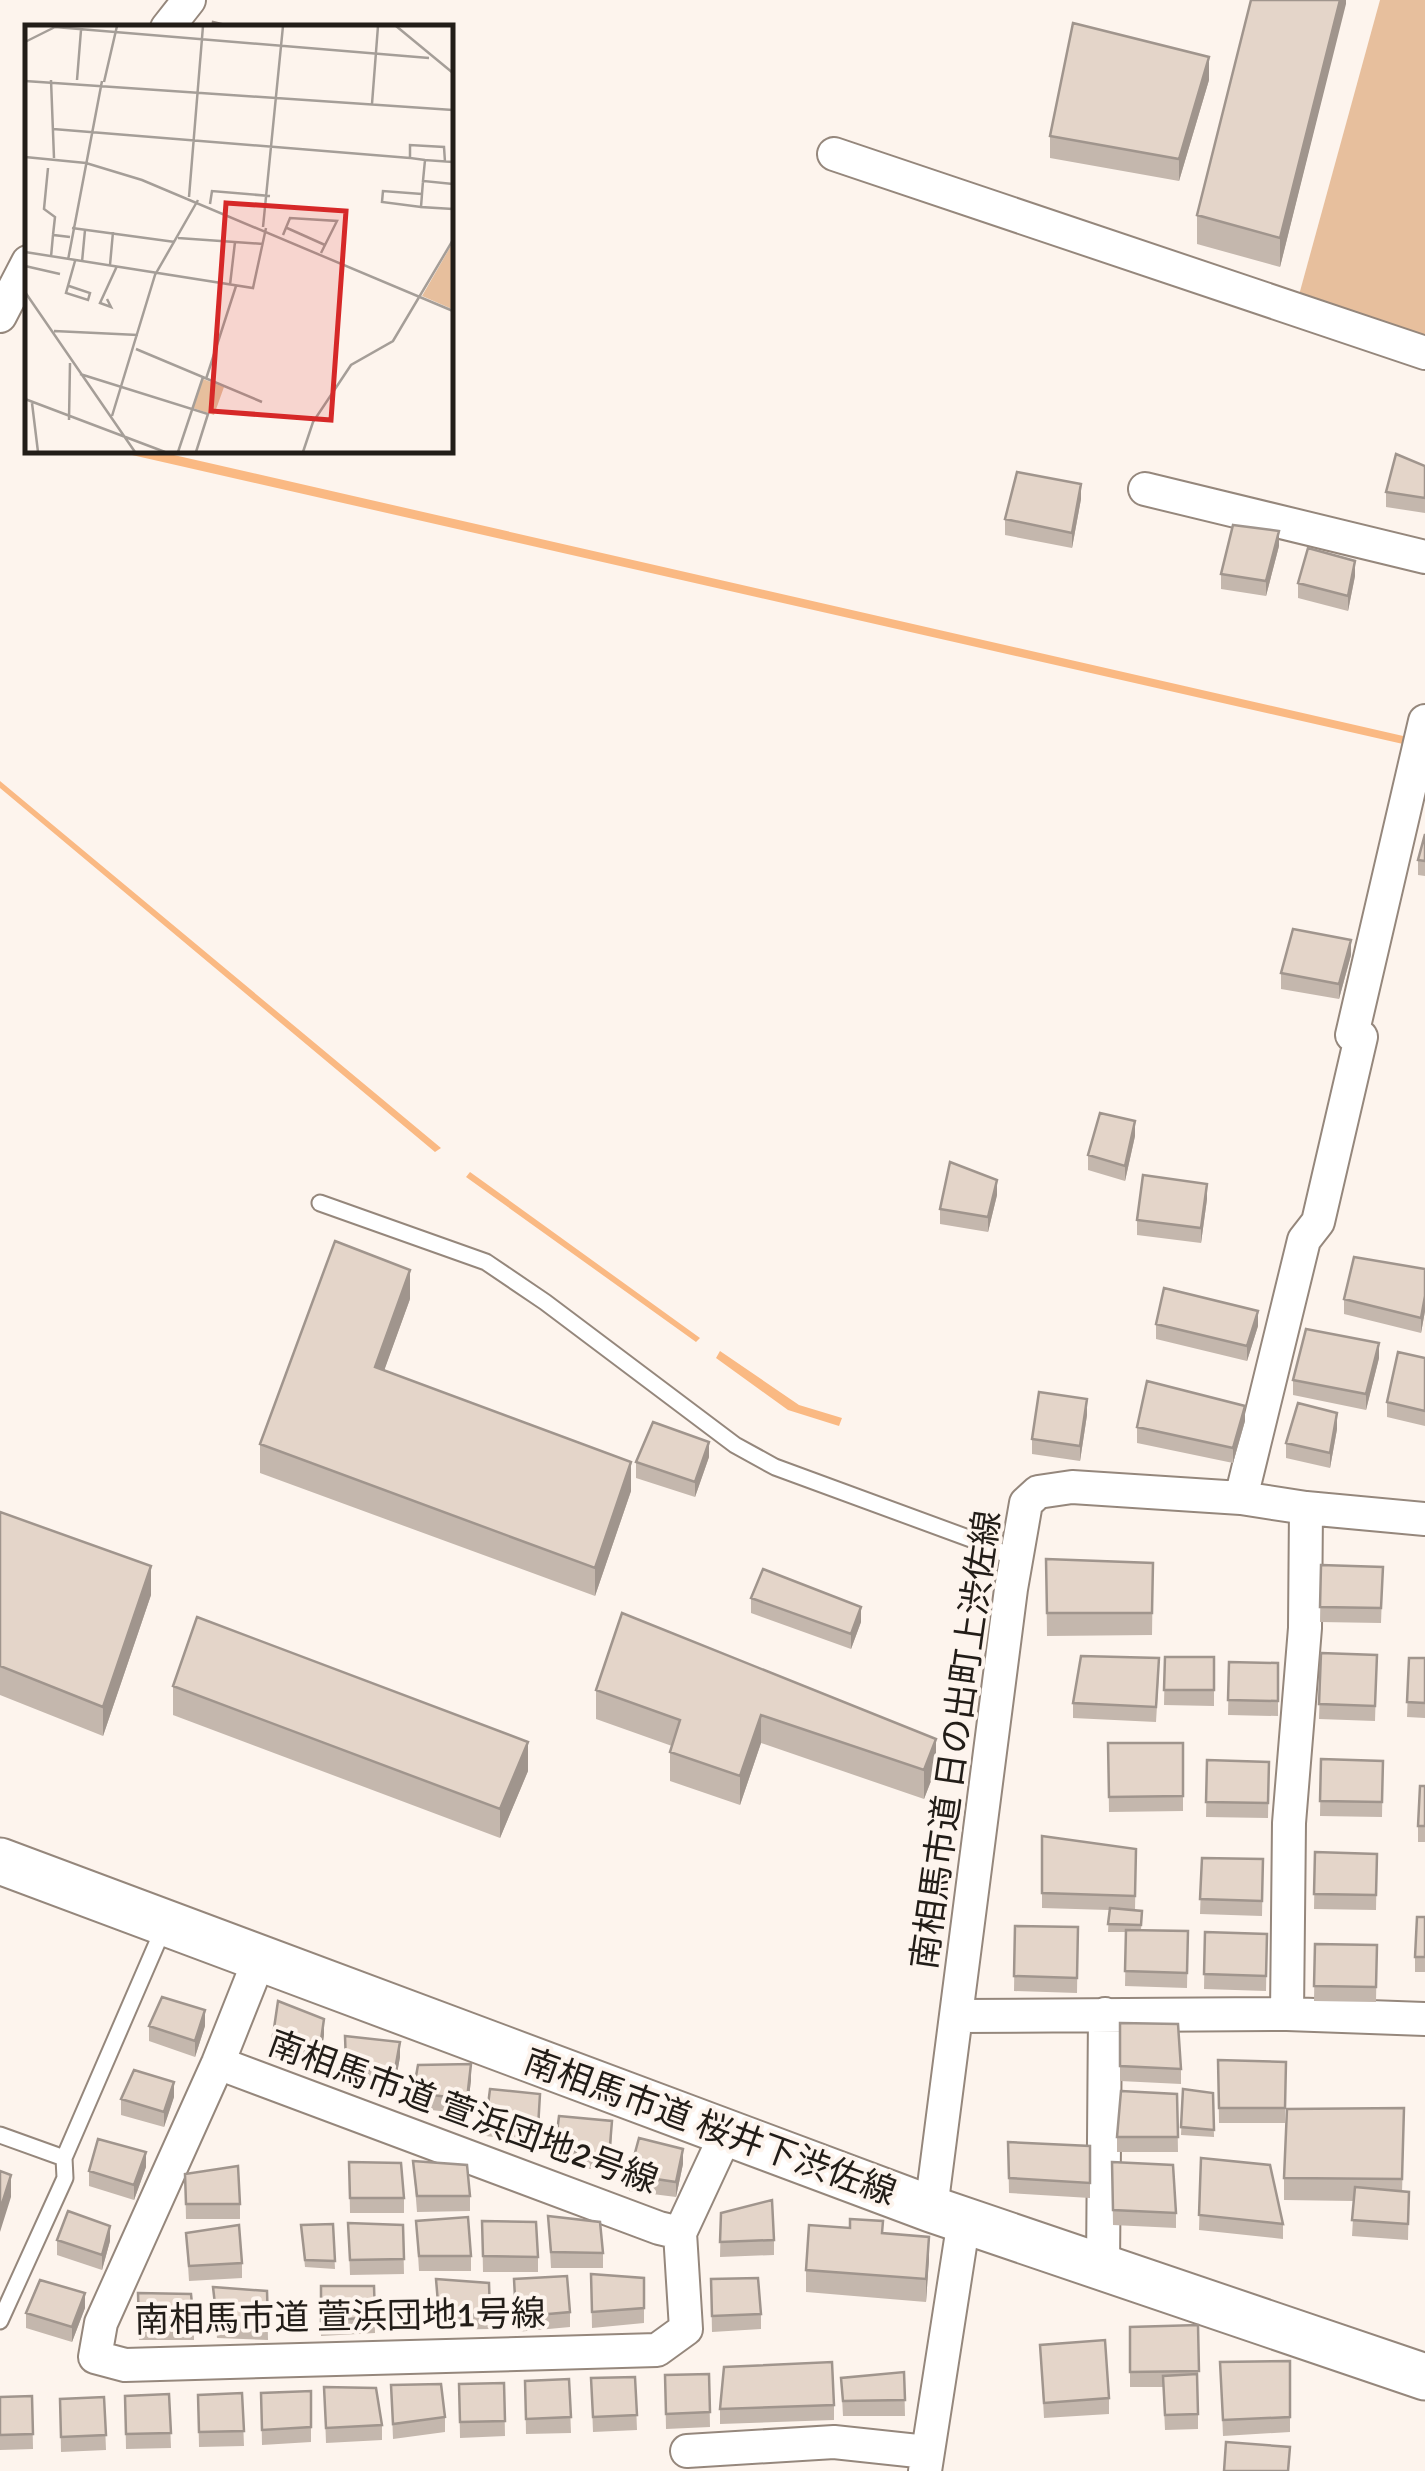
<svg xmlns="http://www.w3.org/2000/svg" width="1425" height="2471" viewBox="0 0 1425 2471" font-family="Signika,'Noto Sans JP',sans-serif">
<rect width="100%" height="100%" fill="#fdf4ed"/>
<path fill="#e7bf9d" d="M1380,0h45v336l-126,-41z"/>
<path fill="#fab983" d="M110,450h42l1273,291v8z
M0,781l441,367 -6,4 -435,-364z
M470,1172l230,166 -4,4 -230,-165z
M720,1351l79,54 43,13 -3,8 -51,-16 -72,-52z"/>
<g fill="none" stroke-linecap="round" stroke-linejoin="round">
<g stroke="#95877c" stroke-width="19">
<path id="lane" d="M320,1203l166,59 59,40 190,143 40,22 215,79 25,14
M0,2135l64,23
M0,2321l65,-143 -1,-20 100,-231"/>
</g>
<g stroke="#95877c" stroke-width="36">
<path id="street" d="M167,28l22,-28
M834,154l591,199
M0,316l28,-54
M1145,489l280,68
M1241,1498l63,-258 14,-18 43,-185 -9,-2 73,-314
M259,1960l-41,103 -117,260 -6,34 30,8 532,-15 29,-21 -6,-96 46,-99
M1287,2014l2,-191 16,-195 1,-120
M958,2016l329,-2 138,5
M218,2063l441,165 21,5
M931,2209l80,-620 15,-86 12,-11 34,-5 169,11 65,10 119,11
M1103,2267l2,-253
M687,2451l147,-9 93,10
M925,2471l39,-251"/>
</g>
<g stroke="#95877c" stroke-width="49">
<path id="secondary" d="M0,1861l931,348 494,168"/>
</g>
<use href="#lane" stroke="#fff" stroke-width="15"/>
<use href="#street" stroke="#fff" stroke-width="32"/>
<use href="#secondary" stroke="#fff" stroke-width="45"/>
</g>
<path fill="#c4b7ad" d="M1346,0l-66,267 -83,-23v-29z
M1209,80l-30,101 -129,-23v-22z
M1425,466v47l-39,-6v-15z
M1081,499l-9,49 -67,-13v-16z
M1279,546l-13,50 -45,-7v-15z
M1355,576l-7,35 -50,-13v-15z
M1425,834v42l-7,-1v-15z
M1351,955l-12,44 -58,-10v-16z
M1135,1136l-10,45 -37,-11v-15z
M997,1195l-9,37 -48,-8v-15z
M1207,1199l-6,44 -64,-8v-15z
M1425,1269v42l-4,22 -77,-19v-15z
M410,1299l-26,71 247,121 -36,105 -335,-123v-29z
M1156,1324l102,2 -11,35 -91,-22z
M1379,1358l-13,52 -73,-15v-15z
M1425,1358v68l-38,-9v-15z
M1087,1415l-7,46 -48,-7v-15z
M1245,1421l-12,42 -96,-20v-16z
M1337,1429l-7,39 -44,-10v-15z
M709,1457l-14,40 -59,-19v-16z
M0,1512l151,83 -48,141 -103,-41z
M1046,1559l107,4 -1,72 -105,1z
M1321,1565l62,2 -2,56 -61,-1z
M751,1598l110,24 -10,27 -100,-36z
M622,1613l314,155 -12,31 -163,-56 -21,62 -70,-24v-29l2,-6 -76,-27v-29z
M1321,1653l56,2 -2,66 -56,-2z
M1165,1657h49v49l-50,-1z
M1409,1658h16v60l-18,-1z
M1229,1662l49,1v53l-50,-1z
M1159,1673l-3,49 -83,-4v-15z
M173,1686l355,85 -28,67 -327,-123z
M1108,1743h75v68l-74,1z
M1321,1759l62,2 -1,56 -62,-1z
M1207,1760l62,2 -1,56 -62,-1z
M1425,1786v56h-7v-16z
M1136,1849l-1,62h7l-1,19 47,1 -1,57 -62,-2 1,-54h-18l1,-22 -67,-2v-15z
M1315,1852l62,2 -1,56 -62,-1z
M1202,1858l61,1 -1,57 -62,-2z
M1425,1917v55h-10v-15z
M1015,1926l63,1 -1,66 -63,-2z
M1205,1932l62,2 -1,57 -62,-2z
M1315,1944l62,1 -1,57 -62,-1z
M1120,2023l61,46v15l-61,-3z
M149,2026h56l-10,31 -46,-16z
M324,2035l-4,27 -48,-5v-15z
M345,2036l55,21 -6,33 -48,-10z
M1218,2060l68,2 -1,61h-66z
M471,2080l-4,34 -54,-6v-15z
M1183,2089l30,4 1,44 -33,-2z
M1177,2094l1,58h-61v-15z
M174,2097l-10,30 -43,-12v-16z
M540,2110l-2,33 -52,-7v-15z
M1404,2131l-2,61h7l-1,48 -56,-4 2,-35 -70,-1v-22z
M612,2136l-3,36 -54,-9v-15z
M1008,2142l82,4v52l-81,-5z
M1201,2158l82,66v15l-84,-9z
M413,2161l57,35v15l-53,1z
M349,2162l55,36v15h-54z
M1112,2162l64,51v15l-63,-3z
M683,2164l-7,33 -47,-6v-16z
M146,2167l-12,33 -45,-14v-15z
M185,2174l55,30v15h-54z
M721,2213l53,27v15l-54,2z
M548,2216l55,37v15h-52z
M416,2221l55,35v15h-52z
M482,2221l56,36v15h-55z
M348,2223l55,2 1,49 -54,1z
M333,2224l2,45 -30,-2 -4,-42z
M186,2233l56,30v15l-53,3z
M883,2233l46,26 -3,43 -120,-10v-22z
M57,2240l53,1 -8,29 -45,-15z
M591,2274l53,4v45l-52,5z
M436,2279l54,35v15l-51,1z
M514,2279l56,33v15l-54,5z
M711,2279l50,35v15l-49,3z
M321,2286h53l1,47 -54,3z
M213,2287l54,4 1,49 -51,-2z
M138,2293l56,32v15h-55z
M85,2308l-13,34 -46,-14v-15z
M1198,2325v104l-33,1 -2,-43h-33v-60z
M1040,2345l69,53v16l-65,4z
M1290,2361v71l-67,4 -3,-74z
M904,2372l1,44h-62l-2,-38z
M709,2374l1,53 -44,2 -1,-54z
M635,2377l2,53 -44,2 -2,-54z
M569,2379l2,54 -45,1 -1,-53z
M504,2383l1,53 -45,2 -1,-54z
M391,2385l54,32v15l-52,7z
M324,2387l58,38v15l-56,3z
M311,2391v51l-49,3 -1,-52z
M242,2393l2,53 -45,1 -1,-52z
M169,2394l2,54 -45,1 -1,-53z
M32,2396l1,53 -33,1v-53z
M104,2397l2,53 -45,2 -1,-53z
M834,2405v15l-114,4v-15z"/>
<path fill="#a0958d" d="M1340,0h6v4l-66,263v-29z
M1209,57v23l-30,101v-22z
M1081,484v15l-9,49v-15z
M1279,531v15l-13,50v-15z
M1355,561v15l-7,35v-15z
M1351,940v15l-12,44v-15z
M1135,1121v15l-10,45v-15z
M997,1180v15l-9,37v-15z
M1207,1184v15l-6,44v-15z
M410,1270v29l-35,97v-29z
M1425,1296v15l-4,22v-15z
M1258,1311v15l-11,35v-15z
M1379,1343v15l-13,52v-16z
M1087,1399v16l-7,46v-15z
M1245,1406v15l-12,42v-15z
M1337,1413v16l-7,39v-15z
M709,1442v15l-14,40v-15z
M631,1462v29l-36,105v-28z
M151,1566v29l-48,141v-29z
M861,1607v15l-10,27v-15z
M761,1715v28l-21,62v-29z
M936,1739v29l-12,31v-29z
M528,1742v29l-28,67v-29z
M205,2010v16l-10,31v-16z
M324,2019v16l-4,27v-15z
M400,2042v15l-6,33v-15z
M471,2064v16l-4,34v-15z
M174,2082v15l-10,30v-15z
M683,2149v15l-7,33v-15z
M146,2152v15l-12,33v-15z
M11,2175v22l-11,35v-22z
M110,2226v15l-8,29v-15z
M929,2237v22l-3,43v-23z
M85,2293v15l-13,34v-15z"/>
<path fill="#e4d5c9" stroke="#a0958d" stroke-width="2.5" d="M1251,0h89l-60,238 -83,-23z
M213,22l25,6h-26z
M1073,23l136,34 -30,102 -129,-23z
M1396,454l29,12v32l-39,-6z
M1017,472l64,12 -9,49 -67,-14z
M1233,525l46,6 -13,50 -45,-7z
M1308,548l47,13 -7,35 -50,-13z
M1425,834v27l-7,-1z
M1293,929l58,11 -12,44 -58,-11z
M1100,1113l35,8 -10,45 -37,-11z
M950,1162l47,18 -9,37 -48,-8z
M1143,1175l64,9 -6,44 -64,-8z
M335,1241l75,29 -35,97 256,95 -36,106 -335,-124z
M1354,1257l71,12v27l-4,22 -77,-19z
M1164,1288l94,23 -11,35 -91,-22z
M1306,1329l73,14 -13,51 -73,-14z
M1398,1352l27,6v53l-38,-9z
M1147,1381l98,25 -12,42 -96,-21z
M1039,1392l48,7 -7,47 -48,-7z
M1298,1403l39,10 -7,40 -44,-10z
M653,1422l56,20 -14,40 -59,-20z
M0,1512l151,54 -48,141 -103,-41z
M1046,1559l107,4 -1,50h-105z
M1321,1565l62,2 -2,41 -61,-1z
M763,1569l98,38 -10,27 -100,-36z
M622,1613l314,126 -12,31 -163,-55 -21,61 -70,-24 10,-32 -84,-30z
M197,1617l331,125 -28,67 -327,-123z
M1321,1653l56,2 -2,51 -56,-2z
M1081,1656l78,2 -3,49 -83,-4z
M1165,1657h49v33h-50z
M1409,1658h16v45l-18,-1z
M1229,1662l49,1v38l-50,-1z
M1108,1743h75v53l-74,1z
M1321,1759l62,2 -1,41 -62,-1z
M1207,1760l62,2 -1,41 -62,-1z
M1420,1786h5v40h-7z
M1042,1836l94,13 -1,47 -93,-3z
M1315,1852l62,2 -1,41 -62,-1z
M1202,1858l61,1 -1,42 -62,-2z
M1110,1908l32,3 -1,14 -33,-1z
M1417,1917h8v40h-10z
M1015,1926l63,1 -1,51 -63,-2z
M1126,1930l62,1 -1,42 -62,-2z
M1205,1932l62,2 -1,42 -62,-2z
M1315,1944l62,1 -1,42 -62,-1z
M162,1997l43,13 -10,31 -46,-15z
M278,2001l46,18 -4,28 -48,-5z
M1120,2023l58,1 3,45 -61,-3z
M345,2036l55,6 -6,33 -48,-10z
M1218,2060l68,2 -1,46h-66z
M471,2064l-4,35 -54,-6 5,-28z
M134,2070l40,12 -10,30 -43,-13z
M490,2089l50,5 -2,34 -52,-7z
M1183,2089l30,4 1,37 -33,-3z
M1121,2091l56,3 1,43h-61z
M1404,2108l-2,71 -118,-1 3,-69z
M559,2116l53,5 -3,36 -54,-9z
M639,2138l44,11 -7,33 -47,-7z
M98,2139l48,13 -12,33 -45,-14z
M1008,2142l82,4v37l-81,-5z
M1201,2158l69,7 13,59 -84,-9z
M413,2161l54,4 3,31h-53z
M349,2162l52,1 3,35h-54z
M1112,2162l61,3 3,48 -63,-3z
M238,2166l2,38h-54l-1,-30z
M0,2171l11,4 -11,35z
M1355,2187l54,5 -1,32 -56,-4z
M772,2200l2,40 -54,2 1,-29z
M68,2211l42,15 -8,29 -45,-15z
M548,2216l52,6 3,31 -52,-1z
M468,2217l3,39h-52l-3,-35z
M850,2219l33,2 -1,12 47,4 -3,42 -120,-9 3,-45 41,3z
M482,2221l54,1 2,35 -55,-1z
M348,2223l55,2 1,34 -54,1z
M333,2224l2,37 -30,-1 -4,-35z
M239,2225l3,38 -53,3 -3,-33z
M591,2274l53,4v30l-52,4z
M567,2276l3,36 -54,5 -2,-38z
M758,2278l3,36 -49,2 -1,-37z
M436,2279l53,4 1,31 -51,1z
M40,2280l45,13 -13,34 -46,-14z
M321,2286h53l1,31 -54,4z
M213,2287l54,4 1,33 -51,-2z
M138,2293l53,1 3,31 -55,-1z
M1198,2325l1,46 -69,1v-45z
M1105,2340l4,58 -65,5 -4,-58z
M1290,2361v56l-67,3 -3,-58z
M832,2362l2,43 -114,4 4,-42z
M904,2372l1,28 -62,1 -2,-23z
M709,2374l1,38 -44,2 -1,-39z
M1197,2374l1,40 -33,1 -2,-39z
M635,2377l2,38 -44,2 -2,-39z
M569,2379l2,38 -45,2 -1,-38z
M504,2383l1,38 -45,1 -1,-38z
M441,2384l4,33 -52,7 -2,-39z
M324,2387l52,1 6,37 -56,3z
M311,2391v36l-49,3 -1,-37z
M242,2393l2,38 -45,1 -1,-37z
M169,2394l2,39 -45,1 -1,-38z
M32,2396l1,38 -33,1v-38z
M104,2397l2,38 -45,2 -1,-38z
M1226,2442l64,5 -2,24h-64z"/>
<g text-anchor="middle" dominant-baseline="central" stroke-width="8" stroke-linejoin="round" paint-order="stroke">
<g font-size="35" fill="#221d18" stroke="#fdf4ed">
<text transform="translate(956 1740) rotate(-82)">南相馬市道 日の出町上渋佐線</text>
<text transform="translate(463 2112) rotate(20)">南相馬市道 萱浜団地2号線</text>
<text transform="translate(710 2127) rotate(20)">南相馬市道 桜井下渋佐線</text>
<text transform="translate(340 2317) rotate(-1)">南相馬市道 萱浜団地1号線</text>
</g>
</g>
<g transform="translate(25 25)">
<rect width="428" height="428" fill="#fdf4ed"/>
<path d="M427,219v65l-30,-13zM178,354l21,8 -10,28 -21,-7z" fill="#e7bf9d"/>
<path fill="none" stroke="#a59e98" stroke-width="2.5" d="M371,1l57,47M30,2l374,31M0,17l32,-16M26,55l3,78M52,55l4,-50M0,56l428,29M79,57l13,-56M347,79l6,-78M28,104l357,29M0,132l61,6 56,17 311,131M400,135l-15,-2v-13l34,2 1,15M428,137l-28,-2 -2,21 30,3M23,143l-4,41 11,8 -2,18M398,156l-2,26 32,2M164,172l14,-171M185,179l2,-13 58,5M396,182l-39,-5 1,-11 39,3M238,202l20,-201M47,203l103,14M262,203l38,17M258,210l7,-17 47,3 -16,32M153,213l85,6M0,227l228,36 13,-60M26,232l2,-22 17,2M43,235l34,-179M57,237l3,-32M85,240l3,-33M0,241l35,8M205,260l5,-43M44,261l21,7 -2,7 -22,-7 9,-32M0,267l110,160M82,274l4,8 -11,-4 17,-37M29,306l84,4M111,324l126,53M55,349l128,40 -12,38M181,354l30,-93M0,374l140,53M7,378l6,49M87,391l43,-141 43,-75M44,395l1,-57M153,427l25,-75M278,427l10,-30 38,-57 42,-24 60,-101"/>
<path fill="#d62828" fill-opacity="0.15" stroke="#d62828" stroke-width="5" d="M201,178l120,8 -15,209 -120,-9z"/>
<rect width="428" height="428" fill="none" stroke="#221d18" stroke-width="5"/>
</g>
</svg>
